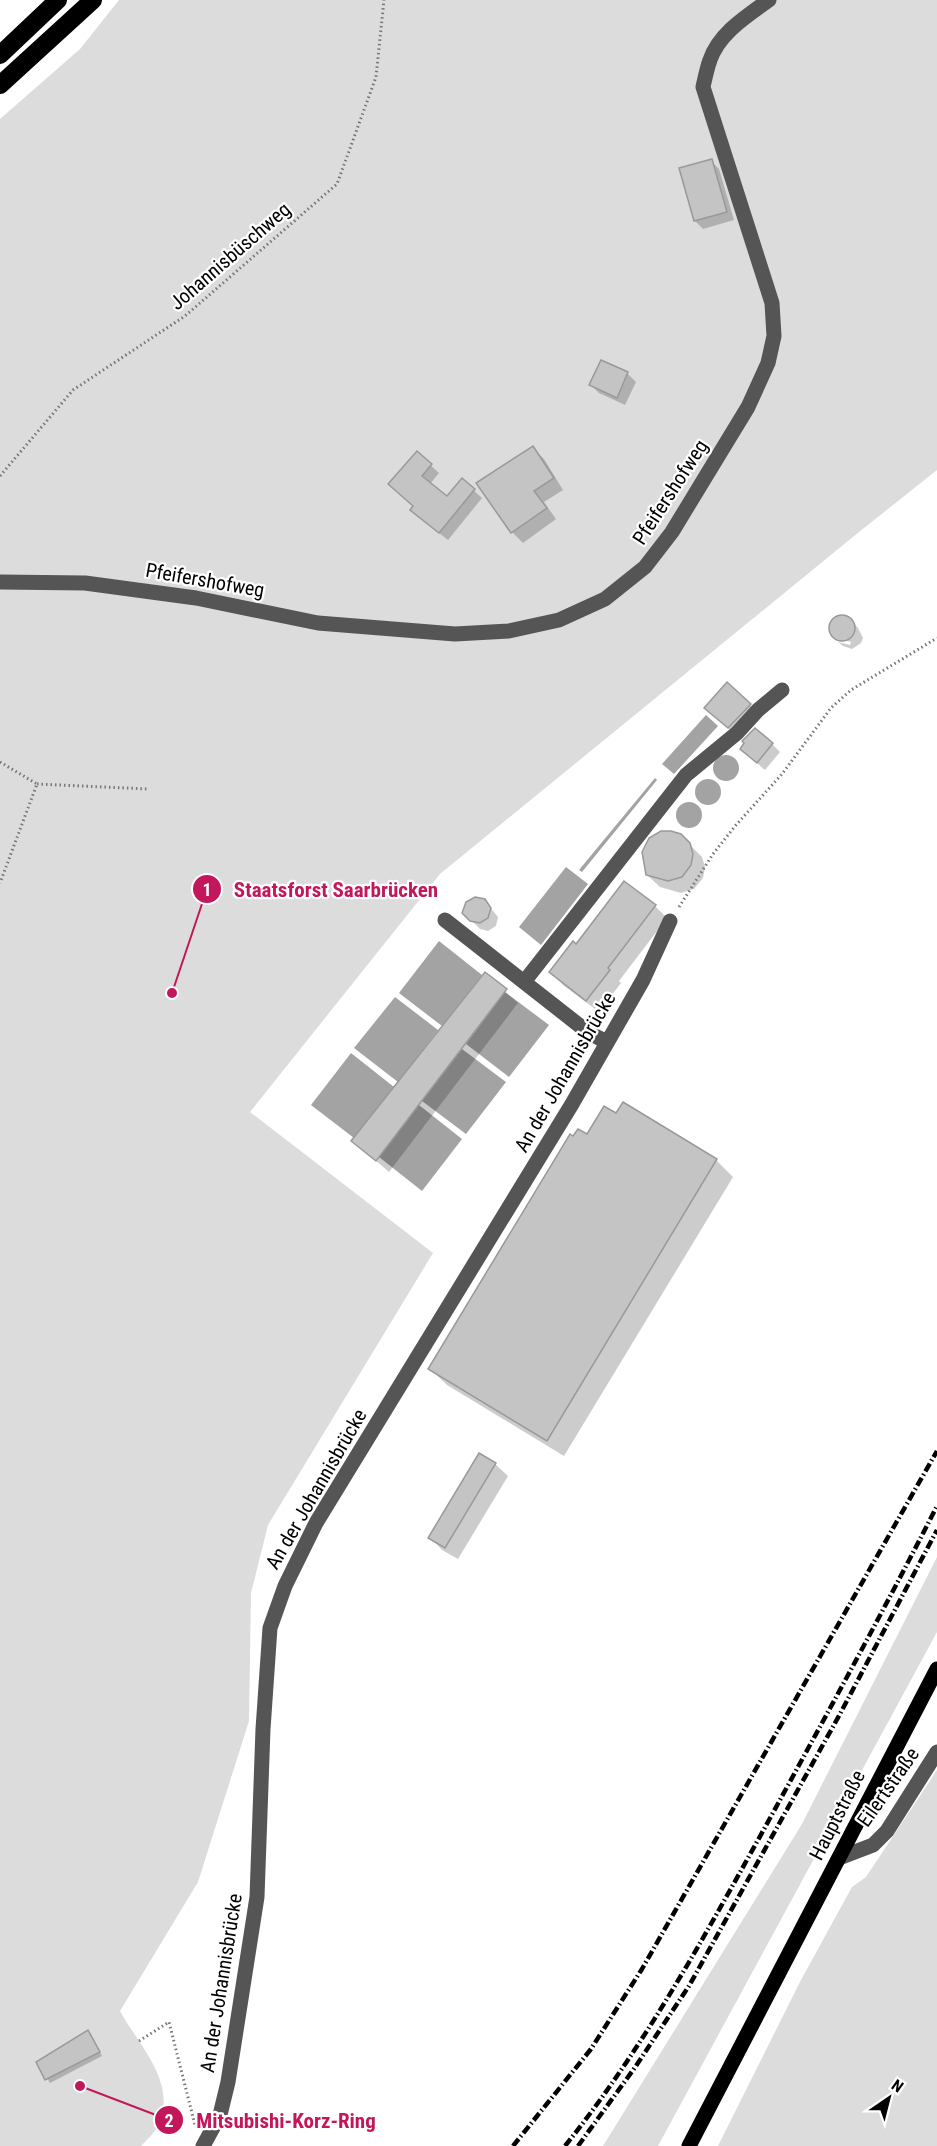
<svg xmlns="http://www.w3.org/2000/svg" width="937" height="2146" viewBox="0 0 937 2146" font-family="'Roboto Condensed',sans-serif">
<rect width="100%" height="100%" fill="#fff"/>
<path fill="#dcdcdc" d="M119,0h818v470l-78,62 -419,342 -190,238 183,141 -165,272 -17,68 -2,128 -51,161 -78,129c19,35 61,75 36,118 -4,6 -10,12 -15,17h-141v-2027l80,-70z
M937,1557v75l-279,514h-55l199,-322z
M937,1770v376h-219l83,-166 51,-93 14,-10z"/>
<path fill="#a3a3a3" d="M706,715l12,11 -44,48 -12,-10z
M713 768a13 13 0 1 1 26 0a13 13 0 1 1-26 0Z
M655,778l2,2 -75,92 -3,-2z
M695 792a13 13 0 1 1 26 0a13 13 0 1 1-26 0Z
M676 815a13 13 0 1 1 26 0a13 13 0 1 1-26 0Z
M566,867l22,17 -47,61 -22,-18z
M439,941l43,34 -40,51 -43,-33z
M505,992l44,33 -40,52 -43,-33z
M395,997l43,33 -40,52 -44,-34z
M462,1049l44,33 -40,52 -44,-33z
M351,1053l43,34 -40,51 -43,-33z
M419,1105l43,34 -40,52 -43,-34z"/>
<path fill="#0003" d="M711,161l8,8 15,51 -31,9 -8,-8z
M602,362l25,11 9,9 -11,23 -26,-12 -8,-8z
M533,448l11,11 19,31 -19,12 12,17 -33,24 -11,-11 -34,-48z
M417,453l22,20 -9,11 17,14 15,-18 20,18 -34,42 -28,-22z
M838,616l12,3 8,9 5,10 -2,5 -9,6 -9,-3 -5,-4 12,3 1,-3 -15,-4v2l-6,-11 3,-10z
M750,705l8,8 -22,22 -22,-19z
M772,744l8,8 -15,18 -15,-13z
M681,836l21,21 3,10 -2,11 -9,11 -13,4 -21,-6 -13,-12z
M484,900l14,17 -2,9 -8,5 -8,-2 -16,-16z
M655,906l12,12 -48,63 2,2 -22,29 -36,-27 -12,-13 25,-26z
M485,974l33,29 -129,169 -36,-31z
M716,1160l17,17 -169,279 -117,-71 -17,-16z
M495,1464l13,12 -50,83 -16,-9 -12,-13z
M88,2032l14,24 -52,27 -12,-21z"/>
<path fill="#c4c4c4" stroke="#999" stroke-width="1.5" d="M712,159l15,53 -33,9 -15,-53z
M601,360l27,12 -11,26 -28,-13z
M533,446l21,32 -20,13 13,17 -36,25 -35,-50z
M417,451l15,13 -10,12 25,20 15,-18 13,11 -36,44 -29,-23 3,-4 -25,-22z
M829 628a13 13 0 1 1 26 0a13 13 0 1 1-26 0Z
M727,682l24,22 -23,24 -24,-20z
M755,728l18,15 -16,20 -17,-14 4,-6 -2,-2z
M661,831h10l10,3 9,9 3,11 -2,11 -9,12 -14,4 -22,-6 -4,-23 7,-14z
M624,881l32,24 -48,63 2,2 -24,31 -37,-29 24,-31 3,3z
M475,897l10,2 6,9 -3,10 -8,5 -10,-2 -8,-8 4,-11z
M485,972l22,17 -131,172 -25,-20z
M623,1102l94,57 -170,282 -119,-72 142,-235 3,2 5,-7 9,5 17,-28 12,7z
M479,1453l17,10 -51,85 -17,-10z
M88,2030l12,22 -55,28 -9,-18z"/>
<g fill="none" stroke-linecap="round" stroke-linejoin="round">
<path stroke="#777" stroke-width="3" stroke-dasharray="1.5 3" stroke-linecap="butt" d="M0,476l73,-86 112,-74 152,-132 39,-107 8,-77
M0,762l37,22 -37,99
M37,784l111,5
M679,907l34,-53 23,-29 46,-51 49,-66 20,-18 86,-52
M139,2041l30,-19 26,103"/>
<path stroke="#555" stroke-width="15" d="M0,582l85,1 111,15 122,25 137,11 54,-3 50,-11 46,-21 40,-32 27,-35 76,-125 20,-44 6,-27 -2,-33 -69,-216c2,-9 4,-19 7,-27 9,-27 37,-44 59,-60
M445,920l144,113 18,9
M524,982l162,-207 51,-42 21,-23 24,-20
M839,1858l34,-13 14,-14 50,-79
M203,2146l17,-31 8,-33 29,-185 6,-168 7,-101 15,-42 31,-63 256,-419 71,-124 27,-59"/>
<path stroke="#000" stroke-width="15" d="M689,2146l248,-477"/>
<path stroke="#000" stroke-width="18" d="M0,55l58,-55
M0,85l93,-85"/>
<path stroke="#000" stroke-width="4.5" stroke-dasharray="9 3 1.5 3" stroke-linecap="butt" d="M513,2146l78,-97 51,-80 295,-518
M565,2146c78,-97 138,-207 198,-315 59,-108 118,-215 174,-325
M578,2146l58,-80 53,-80 151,-272 97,-184"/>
</g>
<g text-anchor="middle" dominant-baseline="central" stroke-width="4.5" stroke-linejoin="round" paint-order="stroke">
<g font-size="20" fill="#000" stroke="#fff">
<text transform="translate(230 256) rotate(-41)">Johannisbüschweg</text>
<text transform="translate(670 492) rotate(-57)">Pfeifershofweg</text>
<text transform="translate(205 580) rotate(10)">Pfeifershofweg</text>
<text transform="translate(565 1072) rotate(-60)">An der Johannisbrücke</text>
<text transform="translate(316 1489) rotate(-60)">An der Johannisbrücke</text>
<text transform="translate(888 1787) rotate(-55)">Eilertstraße</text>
<text transform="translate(837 1815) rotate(-63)">Hauptstraße</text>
<text transform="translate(221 1983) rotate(-81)">An der Johannisbrücke</text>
</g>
</g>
<path fill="none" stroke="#c2185b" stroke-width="2" d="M172 993L207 889M80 2086L169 2120"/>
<g fill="#c2185b" stroke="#fff" stroke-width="2">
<circle cx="172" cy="993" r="6"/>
<circle cx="80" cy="2086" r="6"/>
<circle cx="207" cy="889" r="15"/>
<circle cx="169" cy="2120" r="15"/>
</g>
<g font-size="18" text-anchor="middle" font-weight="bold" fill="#fff">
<text x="207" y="896">1</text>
<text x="169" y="2127">2</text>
</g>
<g font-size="21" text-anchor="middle" font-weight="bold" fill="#c2185b" stroke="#fff" stroke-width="4.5" stroke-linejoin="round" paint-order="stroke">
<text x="336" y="897">Staatsforst Saarbrücken</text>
<text x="286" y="2128">Mitsubishi-Korz-Ring</text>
</g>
<g transform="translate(889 2098) rotate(35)" stroke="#ffffff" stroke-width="4.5" paint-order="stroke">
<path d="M0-4.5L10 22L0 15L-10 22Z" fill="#000000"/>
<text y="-9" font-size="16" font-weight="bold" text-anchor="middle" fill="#000000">N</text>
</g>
</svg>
